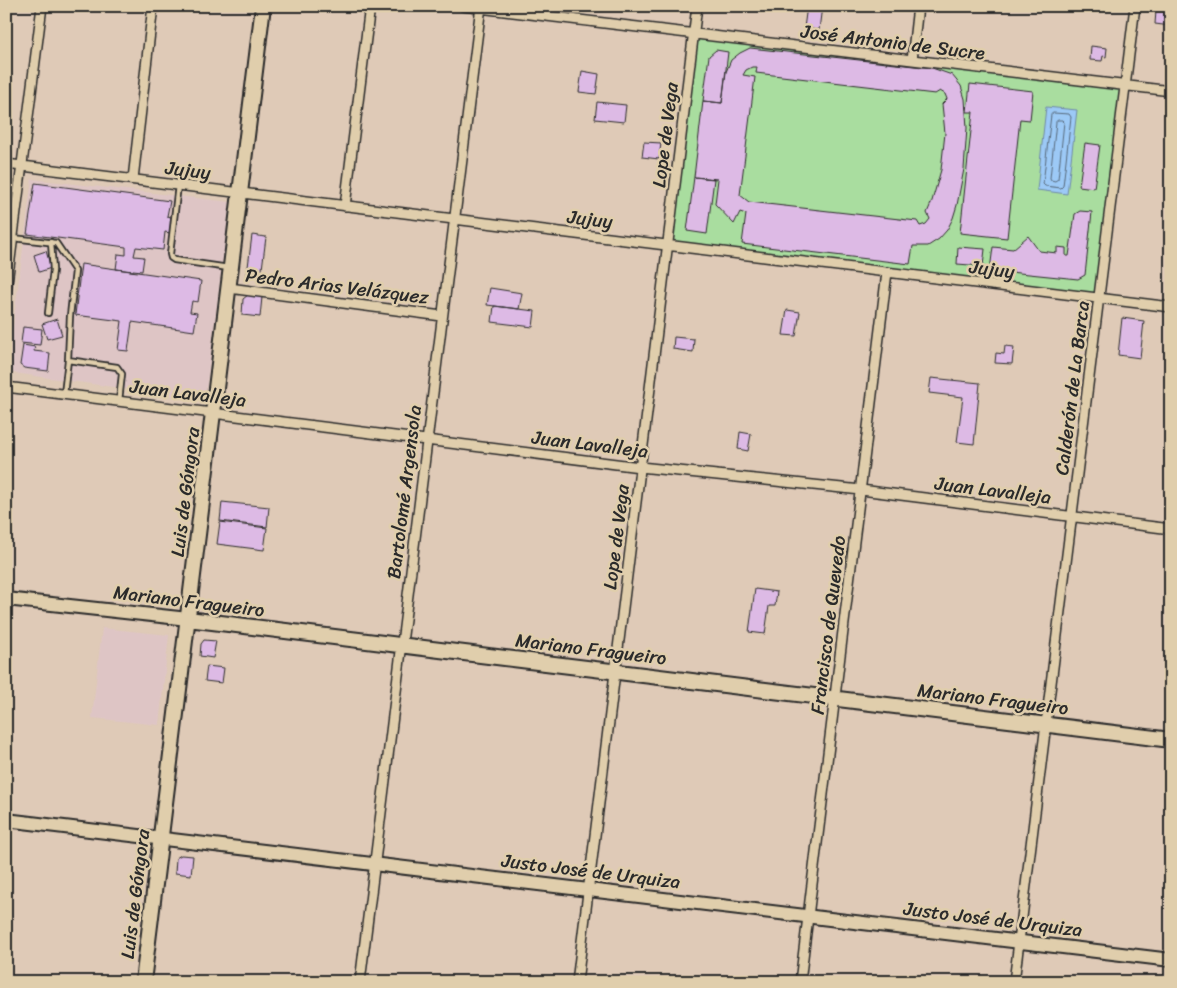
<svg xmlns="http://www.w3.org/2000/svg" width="1177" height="988" viewBox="0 0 1177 988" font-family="Sriracha,sans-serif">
<rect width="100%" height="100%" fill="#dfcab7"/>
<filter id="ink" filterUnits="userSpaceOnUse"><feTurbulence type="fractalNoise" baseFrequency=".02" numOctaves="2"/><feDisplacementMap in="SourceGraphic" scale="10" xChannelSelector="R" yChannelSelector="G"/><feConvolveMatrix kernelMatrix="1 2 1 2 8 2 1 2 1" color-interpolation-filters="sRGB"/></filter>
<g filter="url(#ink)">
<path fill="#dec5c5" d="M32,179l198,23 -25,198 -198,-28z
M102,628l67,7 -10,90 -67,-7z"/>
<path fill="#a9dd9f" stroke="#6a8465" d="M694,34l432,52 -27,212 -431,-53z"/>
<path fill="#9cc9f6" stroke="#6f8aa5" d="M1046,107l31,3 -10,84 -30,-4z"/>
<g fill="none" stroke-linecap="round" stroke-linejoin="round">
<path stroke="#586a7c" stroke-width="1" d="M1053,113l16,1 2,3 -8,69 -2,2 -16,-2 -2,-2 8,-69z
M1058,120h4l2,2 -6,57 -3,2 -4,-1 -1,-2 6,-56z"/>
</g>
<path fill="#ddbae5" stroke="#2b2b2b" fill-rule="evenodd" d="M807,6h15l-3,24 -15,-2z
M1156,11l15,1v14l-16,-2z
M1091,46l16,2 -1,9 -3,-1 -1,5 -12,-1z
M750,48l182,20 20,7 9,11 4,13 2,29 -3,41 -7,36 -4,13 -6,12 -8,9 -11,7h-15l-3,18 -168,-20 4,-30 -6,-2 -6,12 -19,-20 3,-25 -24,-2 9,-76 19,2 4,-31 5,-12 9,-7zM752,67h5l-1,6 179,21 5,-3 5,3 2,5 -5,5 3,29 -4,37 -9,31 -5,12 3,6 -4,5 -6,2 -3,-5 -168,-19 -9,-7 15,-118 -12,-2 3,-5z
M716,50l12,2 -6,51 -19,-2 6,-45z
M582,71l17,3 -3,20 -17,-2z
M970,84l63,7 -3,29 -10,-1 -13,119 -47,-5 13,-121h-6z
M597,102l29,3 -2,17 -29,-3z
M644,142l17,1 -2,16 -17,-2z
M1085,143l15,2 -6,43 -15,-2z
M694,177l20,2 -7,55 -20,-3z
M35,183l135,18 -3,15 4,1 -1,16 -5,-1 -2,18 -27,-3 -2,9 10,1 -2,14 -9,-1v1l-17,-2 2,-15 8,1v-8l-99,-13z
M1080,211l12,1 -7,63 -7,4 -88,-9 3,-23 20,2 15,-13 11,15 18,2v-6l9,1v8h3l6,-42z
M252,235l14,2 -5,40 -14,-2z
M958,247l27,2 -2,17 -26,-2z
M46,251l5,17 -12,4 -5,-17z
M81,264l120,17 -3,21 -6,-1 -2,11 7,1 -3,18 -62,-9 -4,29 -10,-1 4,-29 -47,-6z
M490,288l32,5 -3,16 -32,-4z
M248,295l14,2 -2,20 -18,-2 1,-16z
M494,306l41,5 -2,16 -41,-5z
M787,310l13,2 -4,24 -13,-1z
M1122,318l22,3 -4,37 -22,-3z
M57,319l5,16 -15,4 -5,-15z
M23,327l19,2 -2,16 -19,-2z
M674,337l20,2 -1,13 -20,-3z
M23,345l12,2 -1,4 16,2 -2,18 -24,-3 -4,-3z
M1005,346l9,1 -2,17 -17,-1 1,-10 8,1z
M931,378l49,5 -6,61 -17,-2 6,-45 -34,-4z
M740,432l11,2 -3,17 -10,-2z
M222,502l47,5 -2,20 -47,-6z
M220,522l47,6 -3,22 -47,-6z
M755,589l22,3 -2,14h-6l-4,28 -16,-2z
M204,640l12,1 -3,17 -13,-2 1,-12z
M207,666l17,2 -2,15 -17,-2z
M181,855l12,1 -2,19 -16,-2 1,-15z"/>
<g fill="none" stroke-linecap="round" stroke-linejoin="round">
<g stroke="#2b2b2b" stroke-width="8">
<path id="lane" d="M178,185l-8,69 1,4 3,2 55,8
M13,238l43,5 19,28 -5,45 -2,44
M48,313l5,-43 -2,-28
M64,394l4,-34 49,7 5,7 -3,27"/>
</g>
<g stroke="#2b2b2b" stroke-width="12">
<path id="street" d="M463,6l708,85
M912,60l6,-54
M6,164l1165,143
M133,179l20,-173
M345,206l25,-200
M229,288l213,28
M6,291l36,-285
M6,387l634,80 221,23 310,39
M360,982l121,-976
M577,982l120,-976
M800,982l87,-710
M1014,982l121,-976"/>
</g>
<g stroke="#2b2b2b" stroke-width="16">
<path id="secondary" d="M6,599l182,20
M6,820l1165,140"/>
</g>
<g stroke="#2b2b2b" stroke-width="18">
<path id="primary" d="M188,619l983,121
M143,982l120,-976"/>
</g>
<use href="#lane" stroke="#e0ceac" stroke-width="4.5"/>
<use href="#street" stroke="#e0ceac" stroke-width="9"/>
<use href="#secondary" stroke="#e0ceac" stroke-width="12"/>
<use href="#primary" stroke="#e0ceac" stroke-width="14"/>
</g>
</g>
<g text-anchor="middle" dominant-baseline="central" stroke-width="5" stroke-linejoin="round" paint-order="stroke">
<g font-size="19" fill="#2b2b2b" stroke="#e0ceac">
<text transform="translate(893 42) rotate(7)">José Antonio de Sucre</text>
<text transform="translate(665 135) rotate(-83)">Lope de Vega</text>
<text transform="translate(188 170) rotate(7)">Jujuy</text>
<text transform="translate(590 219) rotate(7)">Jujuy</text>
<text transform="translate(992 269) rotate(7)">Jujuy</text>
<text transform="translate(337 286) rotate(7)">Pedro Arias Velázquez</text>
<text transform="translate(1072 388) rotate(-83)">Calderón de La Barca</text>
<text transform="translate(188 393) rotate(7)">Juan Lavalleja</text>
<text transform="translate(590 444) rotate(7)">Juan Lavalleja</text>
<text transform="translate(993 490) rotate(7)">Juan Lavalleja</text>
<text transform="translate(185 492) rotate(-83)">Luis de Góngora</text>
<text transform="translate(404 492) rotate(-83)">Bartolomé Argensola</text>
<text transform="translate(616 537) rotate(-83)">Lope de Vega</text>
<text transform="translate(189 601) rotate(7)">Mariano Fragueiro</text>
<text transform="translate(828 625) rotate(-83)">Francisco de Quevedo</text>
<text transform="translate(591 649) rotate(7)">Mariano Fragueiro</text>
<text transform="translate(993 699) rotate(7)">Mariano Fragueiro</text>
<text transform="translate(591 871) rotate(7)">Justo José de Urquiza</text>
<text transform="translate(135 894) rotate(-83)">Luis de Góngora</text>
<text transform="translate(993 919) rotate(7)">Justo José de Urquiza</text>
</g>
</g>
<rect width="1177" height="988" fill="none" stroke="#e0ceac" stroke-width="25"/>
<rect x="12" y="12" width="1152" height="963" fill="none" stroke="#2b2b2b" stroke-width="2" filter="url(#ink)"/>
</svg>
